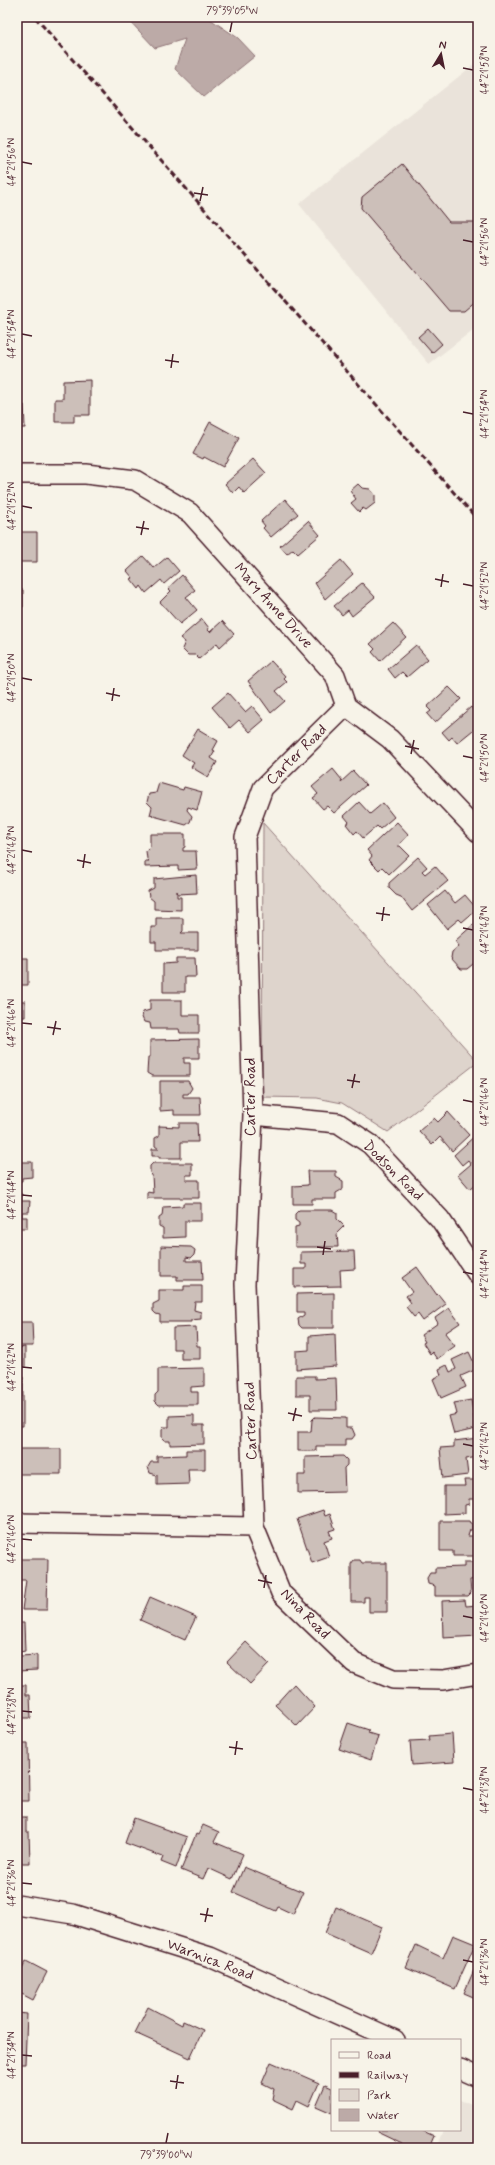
<svg xmlns="http://www.w3.org/2000/svg" width="495" height="2165" viewBox="0 0 495 2165" font-family="Mynerve,sans-serif">
<rect width="100%" height="100%" fill="#f7f3e8"/>
<filter id="ink" filterUnits="userSpaceOnUse"><feTurbulence type="fractalNoise" baseFrequency=".025" numOctaves="2"/><feDisplacementMap in="SourceGraphic" scale="8" xChannelSelector="R" yChannelSelector="G"/><feConvolveMatrix kernelMatrix="1 2 1 2 8 2 1 2 1" color-interpolation-filters="sRGB"/></filter>
<g filter="url(#ink)">
<path fill="#eae3da" d="M477,62l1,264 -49,38 -130,-160z
M460,2100l18,8v40h-42l7,-18h17z"/>
<path fill="#ded4cc" stroke="#947a7c" d="M263,823l215,239 -90,70 -46,-29 -25,-5 -55,-1z"/>
<path fill="#bcaaa7" stroke="#8e7275" d="M126,17h81l31,21 17,18 -51,41 -29,-28 10,-30 -30,9z"/>
<path fill="#ccbfb9" stroke="#4a1f2b" d="M402,164l47,58h29v77l-14,12h-15l-88,-103 1,-11z
M428,328l14,16 -10,9 -14,-16z
M90,380v35h-16v7h-19v-23h8v-18z
M24,405l1,23h-8v-22z
M210,422l29,16 -16,29 -19,-10 -1,2 -10,-5z
M253,459l13,14 -22,20 -5,-6 -6,6 -8,-9z
M358,484l4,4 8,1 5,6v8l-9,7 -3,-2 -4,4 -8,-9 5,-4 -6,-8z
M285,499l13,15 -27,23 -8,-9 2,-2 -4,-5z
M308,521l12,14 -22,19 -5,-5 -6,5 -7,-8z
M17,532h20v30h-20z
M143,556l11,12 13,-11 12,14 -15,13 -3,-4 -15,13 -5,-7 -2,3 -8,-10 2,-1 -6,-7z
M341,560l12,14 -28,25 -10,-16z
M182,575l13,15 -9,7 11,13 -17,14 -20,-22 11,-11 -3,-3z
M362,583l13,14 -23,19 -4,-6 -6,5 -8,-9z
M17,590h6v17h-6v15z
M202,619l7,9 -1,2 2,2 12,-11 12,13 -14,13 -3,-4 -18,16 -4,-4h-7l-6,-6 3,-7 -5,-4z
M393,623l13,14 -26,24 -8,-9 3,-3 -5,-5z
M416,645l12,14 -21,18 -5,-5 -7,6 -7,-9z
M271,661l15,16 -2,2 3,3 -11,9 9,10 -14,12 -23,-32z
M449,687l12,12 -26,24 -8,-9 4,-3 -4,-4z
M228,693l17,19 7,-6 12,14 -14,12 -11,-12 -9,8 -18,-21z
M471,707l7,8v11l-21,17 -5,-6 -3,3 -7,-8z
M198,729l20,12 -5,9 2,1 -4,7 6,4 -9,15 -17,-10 3,-4 -12,-8z
M333,769l9,11 -1,2 12,-11 13,14 -32,28 -7,-7 -4,3 -10,-11 5,-4 -6,-7z
M159,783l24,7 1,-3 18,5 -5,18 -9,-3 -1,3 5,6 -2,6 -4,3 -36,-10 2,-8 -5,-5 2,-8 7,-1z
M359,802l11,12 13,-11 11,14 -14,12 -3,-3 -14,12 -6,-7 -3,3 -8,-10 3,-2 -5,-6z
M397,822l12,13 -12,11h3l9,9 -20,19 -7,-7 -3,3 -10,-10 3,-4 -5,-6z
M150,834h35v13l-2,1v3h13l1,18 -19,1v-4l-33,1v-6h4l-2,-2 -1,-8 4,-4z
M418,857l9,10 -5,4 3,3 10,-8 13,15 -36,30 -11,-14 -5,-2 -7,-7v-5z
M196,875l1,18 -19,1 -1,-3v6h4v13l-27,-1v-8l-5,-4 -1,-6 6,-3v-9z
M445,891l10,12 10,-8 12,14 -15,13 -3,-3 -12,10 -19,-24z
M156,918h27v13l-2,2h17v17h-42v-8h-5v-15h5z
M474,924l4,4v32l-11,9h-6l-10,-11 1,-6 7,-6 -4,-5z
M17,958h11v27h-11z
M176,958h19l1,19h-11v15h-22v-28l13,-1z
M150,1000h32v15h17v18h-19l-1,-4h-28l-1,-6 -6,-1 -2,-5 1,-5 7,-2z
M17,1001h8v16h-5l-1,12h-2z
M199,1039v19h-15v5h6v13h-38l-5,-3 1,-16h2v-17z
M17,1061h5v20h-5z
M160,1081h28l4,7 -4,6h-5v3h17l1,18h-27v-5l-14,1z
M448,1112l21,23 -17,16 -12,-14 -8,8 -13,-14 15,-13 4,4z
M179,1123h18l1,19h-17v16h-22v-2h-7v-7h7l-4,-3v-8l4,-2v-10l20,1z
M478,1133v49l-8,7 -12,-14 13,-11 -3,-4 -6,5 -8,-10z
M17,1162h15v15l-10,1v3h-5z
M153,1163h39v12h-6v5h13v18h-52v-6l6,1 -1,-18 -2,-2v-7z
M307,1171h29v6l7,4v8l-7,4v6h-24v5h-19v-18l15,-1z
M17,1194h5l-1,7h9l-1,11h-7v5h5v11h-10z
M183,1203h18v18h-16v16l-22,1v-10l-4,-2v-8l3,-2 1,-9 20,-1z
M299,1210h33l5,3v6l7,7 -7,7 1,14h-43v-20l4,-1v-3l-4,-3v-6z
M161,1246l30,1 4,3 -1,5 -3,3 -5,-1v4h16l1,19h-26v-4h-16z
M354,1251l1,18 -15,1 1,16 -47,1v-18h12v-5h-5v-12z
M417,1267l20,28 1,-1 8,10 -23,17 -5,-7 -4,3 -8,-10 5,-4 -5,-7 6,-4 -10,-14z
M184,1286h18v16h-7l-1,8 7,2v7l-10,1v2h-31v-7l-4,-1 -3,-3v-7l6,-3v-11h25z
M334,1293v35h-32l-3,-3 -1,-6 6,-4v-3h-7v-18z
M449,1308l11,15 -15,10 10,13 -18,13 -5,-7 -2,2 -7,-11 2,-1 -4,-7 17,-12 -3,-5z
M17,1322h15l1,24h-16z
M196,1327l1,19h3v13h-19v-10h-8v-21z
M335,1334l1,32 -40,3v-18l13,-1v-14z
M25,1347v20h-8v-19z
M469,1352l8,17 -16,7 5,11 -25,11 -8,-19 8,-4 -2,-6 8,-4 3,7 6,-3 -4,-9z
M204,1368v18l-13,1v5h7v13h-39l-4,-4v-6l3,-3v-23z
M296,1376h19v3l21,-1 1,32h-27v-15h-14z
M23,1377v49h-6v-48z
M471,1400l5,29 -22,5 -5,-18 8,-2 -3,-11z
M194,1415v10h10v19l-34,1v-4h-5l-3,-3v-8l2,-3h5v-11z
M315,1417l31,1v10h6l3,7 -3,4h-7v7h-29v5h-18v-19h13l1,-12z
M478,1438v19l-12,2 2,16 -25,3 -3,-30 14,-1v-6z
M17,1449h44v25h-44z
M186,1450h19v19h-17l1,15 -32,1v-10l-7,-2 -2,-6 3,-5h6v-6l29,-1z
M343,1456l4,4v5l-3,3 1,24 -47,1v-18h7v-18z
M464,1480h14v19h-9v5l-4,1v8l-21,1v-28h21z
M323,1510l2,6 5,-2 5,15 -6,2 3,7 -8,3 5,16 -17,6 -15,-44z
M440,1521h29l1,2h2v7h-2l-2,6h10v20h-25v-5h-13z
M17,1559h31l-1,51h-25l4,-30h-9z
M354,1560h6l2,3h25v49h-18v-15h-5v5h-13v-38z
M464,1562h14v17l-8,1 1,13 -3,3h-33v-10l-7,-2 -1,-6 3,-5h5v-5l29,-1z
M150,1597l46,20 -11,23 -45,-20z
M465,1600l1,6 12,-1v31l-35,2 -1,-37z
M17,1623h7l1,28 -5,1v4l17,-1v15l-20,1z
M246,1642l23,22 -19,20 -23,-22z
M294,1684l21,23 -18,19 -22,-21z
M17,1685h9v10h4l1,23h-14z
M348,1723l21,7 -1,3 10,3 -7,24 -32,-11z
M452,1734l2,28 -42,3 -2,-24 20,-1 -1,-4z
M17,1743h11l1,58h-12z
M17,1817h9v15h3l1,31h-13z
M134,1818l53,19 -11,31 -15,-6 2,-5 -38,-14z
M203,1825l16,7 -5,10 29,12 -11,25 -24,-11 -5,11 -22,-9 15,-36 2,1z
M244,1867l59,25 -10,22 -15,-7 -2,4 -43,-19z
M336,1907l46,20 -11,26 -46,-20z
M453,1935l22,9 -20,45 -49,-21 10,-23 27,13z
M26,1961l21,11 -14,28 -15,-8 3,-7 -4,-2v-3z
M474,1970l4,1v28l-14,-6z
M148,2007l34,18 1,-4 20,9 -13,28 -55,-25z
M17,2013l10,1 -2,50h-8z
M271,2062l48,21 -10,23 -12,-6 -4,9 -21,-10 2,-10 -12,-6z
M325,2085l7,3v25l-16,-7z
M378,2130h43l13,6 -5,12h-28l1,-4 -25,-12z"/>
<g fill="none" stroke-linecap="round" stroke-linejoin="round">
<g stroke="#4a1f2b" stroke-width="22">
<path id="street" d="M17,474h69l49,6 55,33 145,162 11,31 44,33 88,93
M346,706l-83,82 -18,49 8,278 -8,169 9,243 27,66 73,70 39,16 50,1 35,-6
M253,1115l85,8 32,21 70,75 38,56
M17,1523l237,4
M17,1905l56,9 137,43 185,83
M460,2069l18,8"/>
</g>
<use href="#street" stroke="#f7f3e8" stroke-width="19"/>
<path stroke="#4a1f2b" stroke-width="3" stroke-dasharray="6 3" stroke-linecap="butt" d="M35,17l443,503"/>
</g>
</g>
<path fill="none" stroke="#4a1f2b" stroke-width="1.5" d="M230,32l2,-10M463,68l10,2M22,162l10,2M194,193l14,2M200,201l3,-14M463,240l10,2M22,334l10,2M165,360l14,2M171,368l2,-14M463,412l10,2M22,506l10,2M136,527l13,2M141,535l3,-14M435,579l14,3M463,584l10,2M441,587l2,-13M22,678l10,2M106,693l14,3M112,701l2,-13M405,746l14,3M411,754l3,-14M463,756l10,2M22,850l10,2M77,860l14,3M83,868l2,-14M376,913l14,2M382,921l2,-14M463,928l10,2M22,1023l10,1M47,1027l14,2M53,1035l3,-14M347,1080l13,2M352,1088l3,-14M463,1100l10,2M22,1195l10,1M317,1247l14,2M323,1255l2,-14M463,1272l10,2M22,1367l10,1M288,1413l14,3M293,1421l3,-13M463,1444l10,2M22,1539l10,1M258,1580l14,3M264,1588l2,-13M463,1616l10,2M22,1711l10,1M229,1747l14,2M235,1755l2,-14M463,1788l10,2M22,1883l10,1M200,1914l13,2M205,1922l3,-14M463,1960l10,2M22,2055l10,1M170,2081l14,2M176,2089l2,-14M166,2143l2,-10"/>
<g text-anchor="middle" dominant-baseline="central" stroke-width="3" stroke-linejoin="round" paint-order="stroke">
<g font-size="15" fill="#4a1f2b" stroke="#f7f3e8">
<text transform="translate(273 606) rotate(48)">Mary Anne Drive</text>
<text transform="translate(297 755) rotate(-45)">Carter Road</text>
<text transform="translate(251 1097) rotate(-90)">Carter Road</text>
<text transform="translate(393 1171) rotate(45)">Dodson Road</text>
<text transform="translate(251 1421) rotate(-92)">Carter Road</text>
<text transform="translate(305 1614) rotate(46)">Nina Road</text>
<text transform="translate(210 1960) rotate(21)">Warnica Road</text>
</g>
</g>
<rect width="495" height="2165" fill="none" stroke="#f7f3e8" stroke-width="44"/>
<rect x="331" y="2039" width="130" height="92" fill="#f7f3e8" stroke="#b29e9c"/>
<rect x="339" y="2052" width="20" height="6" fill="#f7f3e8" stroke="#b29e9c"/>
<text x="367" y="2059" font-size="12" fill="#4a1f2b">Road</text>
<rect x="339" y="2072" width="20" height="6" fill="#4a1f2b" stroke="#b29e9c"/>
<text x="367" y="2079" font-size="12" fill="#4a1f2b">Railway</text>
<rect x="339" y="2089" width="20" height="12" fill="#ded4cc" stroke="#b29e9c"/>
<text x="367" y="2099" font-size="12" fill="#4a1f2b">Park</text>
<rect x="339" y="2109" width="20" height="12" fill="#bcaaa7" stroke="#b29e9c"/>
<text x="367" y="2119" font-size="12" fill="#4a1f2b">Water</text>
<g transform="translate(441 54) rotate(10)" stroke="#f7f3e8" stroke-width="3" paint-order="stroke">
<path d="M0-3L7 15L0 10L-7 15Z" fill="#4a1f2b"/>
<text y="-6" font-size="11" font-weight="bold" text-anchor="middle" fill="#4a1f2b">N</text>
</g>
<rect x="22" y="22" width="451" height="2121" fill="none" stroke="#4a1f2b" stroke-width="1.5"/>
<g font-size="10" text-anchor="middle" fill="#4a1f2b">
<text x="232" y="14">79°39'05"W</text>
<text transform="translate(484 70) rotate(-90)" y="4">44°21'58"N</text>
<text transform="translate(11 162) rotate(-90)" y="4">44°21'56"N</text>
<text transform="translate(484 242) rotate(-90)" y="4">44°21'56"N</text>
<text transform="translate(11 334) rotate(-90)" y="4">44°21'54"N</text>
<text transform="translate(484 414) rotate(-90)" y="4">44°21'54"N</text>
<text transform="translate(11 506) rotate(-90)" y="4">44°21'52"N</text>
<text transform="translate(484 586) rotate(-90)" y="4">44°21'52"N</text>
<text transform="translate(11 678) rotate(-90)" y="4">44°21'50"N</text>
<text transform="translate(484 758) rotate(-90)" y="4">44°21'50"N</text>
<text transform="translate(11 850) rotate(-90)" y="4">44°21'48"N</text>
<text transform="translate(484 930) rotate(-90)" y="4">44°21'48"N</text>
<text transform="translate(11 1023) rotate(-90)" y="4">44°21'46"N</text>
<text transform="translate(484 1102) rotate(-90)" y="4">44°21'46"N</text>
<text transform="translate(11 1195) rotate(-90)" y="4">44°21'44"N</text>
<text transform="translate(484 1274) rotate(-90)" y="4">44°21'44"N</text>
<text transform="translate(11 1367) rotate(-90)" y="4">44°21'42"N</text>
<text transform="translate(484 1446) rotate(-90)" y="4">44°21'42"N</text>
<text transform="translate(11 1539) rotate(-90)" y="4">44°21'40"N</text>
<text transform="translate(484 1618) rotate(-90)" y="4">44°21'40"N</text>
<text transform="translate(11 1711) rotate(-90)" y="4">44°21'38"N</text>
<text transform="translate(484 1790) rotate(-90)" y="4">44°21'38"N</text>
<text transform="translate(11 1883) rotate(-90)" y="4">44°21'36"N</text>
<text transform="translate(484 1962) rotate(-90)" y="4">44°21'36"N</text>
<text transform="translate(11 2055) rotate(-90)" y="4">44°21'34"N</text>
<text x="166" y="2158">79°39'00"W</text>
</g>
</svg>
